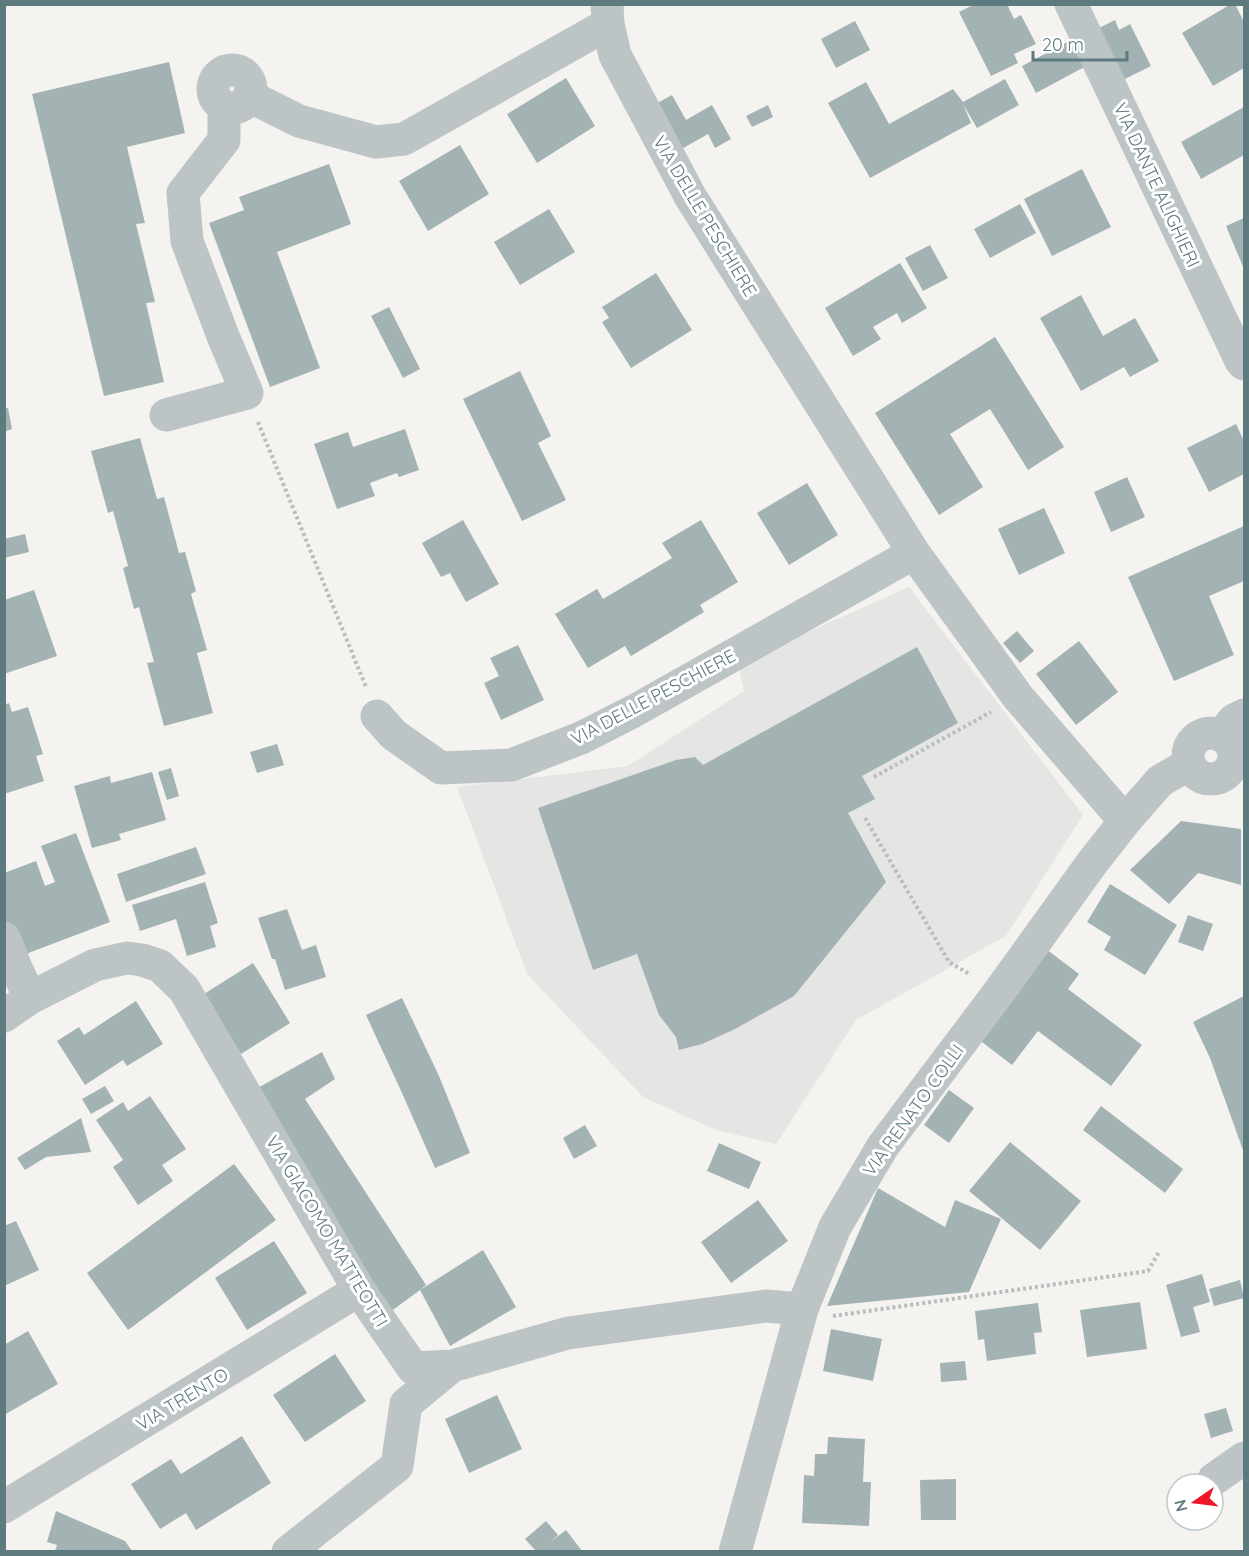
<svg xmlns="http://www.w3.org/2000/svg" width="1249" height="1556" viewBox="0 0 1249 1556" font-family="Quicksand,sans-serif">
<rect width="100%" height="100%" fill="#f5f3f0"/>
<path fill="#e5e5e4" d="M909,587l174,228 -77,121 -150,84 -80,124 -60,-14 -73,-33 -116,-123 -70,-187 171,-21 116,-75 -6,-28z"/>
<path fill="#a3b2b3" d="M975,4h32l7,15 7,-4 15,29 -22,10 4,9 -27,13 -32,-64z
M1231,4h4l9,18v46l-31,18 -31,-53z
M1115,20l4,10 11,-6 21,42 -30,15 -26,-51z
M855,21l15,29 -34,18 -15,-29z
M1073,39l15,26 -52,28 -14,-27z
M169,62l16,71 -58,14 18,76 -9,1 19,78 -9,1 18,79 -60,14 -72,-302z
M566,78l29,48 -58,37 -30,-49z
M1005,79l14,26 -42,23 -14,-24 8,19 -101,55 -42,-75 38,-21 23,42 64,-35 10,13z
M672,95l14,25 26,-15 19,34 -16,9 -7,-14 -30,17 -26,-45z
M768,105l5,12 -21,10 -6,-11z
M1244,107v48l-43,24 -20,-37z
M460,145l29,49 -61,37 -29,-50z
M329,164l22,60 -74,28 43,116 -50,19 -61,-164 35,-13 -5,-13z
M1082,169l29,58 -59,29 -28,-57z
M1020,204l16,29 -46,25 -16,-29z
M549,209l26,43 -55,33 -26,-43z
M1244,218v51l-18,-43z
M930,245l18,33 -25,13 -18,-33z
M900,263l27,45 -25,15 -5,-10 -24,14 8,12 -28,17 -28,-48z
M656,273l36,57 -61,38 -29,-46 7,-4 -7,-11z
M1081,295l22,41 32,-18 24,43 -29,16 -6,-10 -43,24 -41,-73z
M389,307l31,62 -17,9 -32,-62z
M995,337l69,110 -36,23 -38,-61 -40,25 33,53 -44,28 -64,-102z
M520,371l31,65 -13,7 28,57 -44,21 -59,-122z
M8,408l4,21 -8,3v-23z
M1236,424l8,17v33l-35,18 -22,-44z
M405,429l14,41 -20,7 -2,-4 -27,10 5,13 -38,13 -23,-65 34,-12 5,15z
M140,438l17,61 7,-2 15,56 6,-1 11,39 -5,3 16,56 -10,3 16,60 -49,13 -17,-63 7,-1 -15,-55 -5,2 -11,-41 5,-2 -15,-55 -5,2 -17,-62z
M1127,477l18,40 -34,15 -17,-40z
M807,483l31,52 -49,30 -32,-52z
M1044,508l21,45 -46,22 -21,-46z
M463,520l36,64 -33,18 -16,-29 -9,4 -19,-34z
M701,520l37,62 -38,23 4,7 -73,44 -6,-10 -37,22 -33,-54 42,-25 6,10 69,-41 -10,-15z
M1244,526v55l-35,15 25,59 -60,26 -46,-104z
M25,534l4,18 -25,6v-19z
M34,590l23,66 -53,18v-74z
M1017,631l17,20 -14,12 -17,-20z
M1079,641l39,51 -42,33 -40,-51z
M518,645l26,55 -43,20 -17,-37 15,-7 -9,-18z
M917,647l41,76 -96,53 13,23 -27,14 38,69 -92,114 -59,33 -33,15 -23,6 -3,-13 -17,-22 -22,-61 -44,16 -55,-162 138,-48 19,-3 8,8z
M9,703l3,9 16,-5 15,47 -7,2 8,25 -40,13v-89z
M277,744l7,21 -27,8 -7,-21z
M171,768l8,28 -12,4 -9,-28z
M152,772l14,48 -47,14 2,6 -29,8 -18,-62 36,-10 1,7z
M1181,821l60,8v56l-43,-12 -29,31 -39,-34z
M76,833l34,89 -92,35 -14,-35v-49l32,-12 9,25 10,-4 -14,-36z
M196,847l10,27 -80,28 -9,-28z
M205,882l13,41 -8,3 6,21 -29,9 -11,-37 -36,12 -8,-26z
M1110,884l67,41 -32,50 -41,-25 7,-13 -24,-15z
M287,909l15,41 14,-5 10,32 -41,13 -10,-31h-3l-14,-41z
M1188,915l25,9 -10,27 -25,-9z
M1046,949l33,25 -11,15 74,56 -31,41 -73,-55 -26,34 -34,-26z
M253,963l37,60 -49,31 -37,-60z
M1244,996v157l-34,-95 -17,-36z
M402,998l37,78 31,77 -35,15 -33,-75 -36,-78z
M136,1001l27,43 -36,22 -4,-6 -38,25 -28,-44 22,-14 5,8z
M322,1052l13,27 -30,20 121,186 -6,5 63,-40 33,57 -66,39 -30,-56 -30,22 -136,-222z
M105,1086l9,15 -23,13 -9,-15z
M949,1090l25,18 -25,35 -25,-18z
M150,1096l36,53 -24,16 11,16 -35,24 -25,-38 10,-7 -27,-40 27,-18 5,9z
M1101,1106l82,63 -18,24 -82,-63z
M81,1118l10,34 -45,5 -21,13 -8,-12z
M585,1125l12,21 -23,13 -11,-21z
M1010,1142l71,59 -41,49 -71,-59z
M719,1143l42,19 -12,27 -42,-18z
M234,1164l42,56 -148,110 -41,-57z
M878,1188l67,39 10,-27 46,19 -32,73 -142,14z
M758,1200l30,41 -57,42 -30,-41z
M16,1221l23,49 -35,16v-60z
M274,1241l33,52 -60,37 -32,-52z
M1202,1274l8,28 -17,5 7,25 -19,5 -15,-52z
M1240,1280l4,18 -30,8 -5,-17z
M1140,1302l7,47 -60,8 -7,-47z
M1038,1303l4,29 -8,1 2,21 -49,7 -3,-22 -6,1 -3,-29z
M831,1329l51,10 -9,42 -50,-10z
M28,1331l30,53 -54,31v-70z
M335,1354l31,47 -61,41 -32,-47z
M965,1361l2,19 -26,2 -1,-19z
M497,1395l25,54 -53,24 -24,-54z
M1226,1408l7,23 -22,7 -7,-24z
M242,1436l29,47 -75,47 -10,-17 -26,16 -29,-45 40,-25 10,15z
M828,1437l37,2 -2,43h8l-2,44 -67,-3 2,-48 10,1 1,-22h12z
M956,1479v41h-35l-1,-40z
M56,1511l69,30 7,10h-77l2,-6 -10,-3z
M546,1521l12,14 -8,7 16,-12 16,21h-46l-11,-12z"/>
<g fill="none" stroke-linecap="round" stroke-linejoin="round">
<path stroke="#b8bdbe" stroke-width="4" stroke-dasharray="3 3" stroke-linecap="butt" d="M258,422l108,265
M874,777l117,-65
M865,818l84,144 22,13
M833,1316l315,-45 11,-19"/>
<path stroke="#bcc4c5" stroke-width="33" d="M607,4l1,20 7,31 75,141 224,357 104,144 107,124
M1071,4l170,357 3,3
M213 89a19 19 0 1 1 38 0a19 19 0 1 1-38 0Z
M249,96l50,25 77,21 28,-3 204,-115
M166,415l81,-22 -24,-57 -36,-95 -4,-48 41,-53v-34
M377,716l17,19 47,33 70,-3 70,-27 53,-27 280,-158
M1188 756a23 23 0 1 1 46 0a23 23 0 1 1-46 0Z
M1221,736l13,-16 10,-5
M4,938l12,30 14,30
M4,1016l26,-18 65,-33 32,-7 15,2 18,6 24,23 175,301 54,78 39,-2 116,-33 198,-27 36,3
M1214,1479l30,-21
M4,1507l355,-217
M288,1552l109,-86 9,-62 46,-38
M735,1552l67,-243 33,-82 48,-81 116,-154 93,-129 33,-42 35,-40 29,-17"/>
</g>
<g text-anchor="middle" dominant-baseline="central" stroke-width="6" stroke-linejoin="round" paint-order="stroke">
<g font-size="18" fill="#5d7a7e" stroke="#fff">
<text transform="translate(1157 185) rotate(65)">VIA DANTE ALIGHIERI</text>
<text transform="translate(705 216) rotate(59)">VIA DELLE PESCHIERE</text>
<text transform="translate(653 697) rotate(-28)">VIA DELLE PESCHIERE</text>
<text transform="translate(913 1110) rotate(-54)">VIA RENATO COLLI</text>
<text transform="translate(327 1231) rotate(59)">VIA GIACOMO MATTEOTTI</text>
<text transform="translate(182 1399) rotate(-31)">VIA TRENTO</text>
</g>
</g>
<rect width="1249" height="1556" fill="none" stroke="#5d7a7e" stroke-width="12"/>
<g transform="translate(1195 1502) rotate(256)"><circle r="28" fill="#ffffff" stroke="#becacb" stroke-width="1.5"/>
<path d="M0-4.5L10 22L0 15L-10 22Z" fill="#f01529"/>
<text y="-9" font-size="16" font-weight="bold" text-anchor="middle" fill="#5d7a7e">N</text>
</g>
<path d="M1033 51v9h94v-9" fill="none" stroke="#5d7a7e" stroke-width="3"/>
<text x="1042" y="51" font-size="18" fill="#5d7a7e" stroke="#ffffff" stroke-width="4.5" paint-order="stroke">20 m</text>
</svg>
